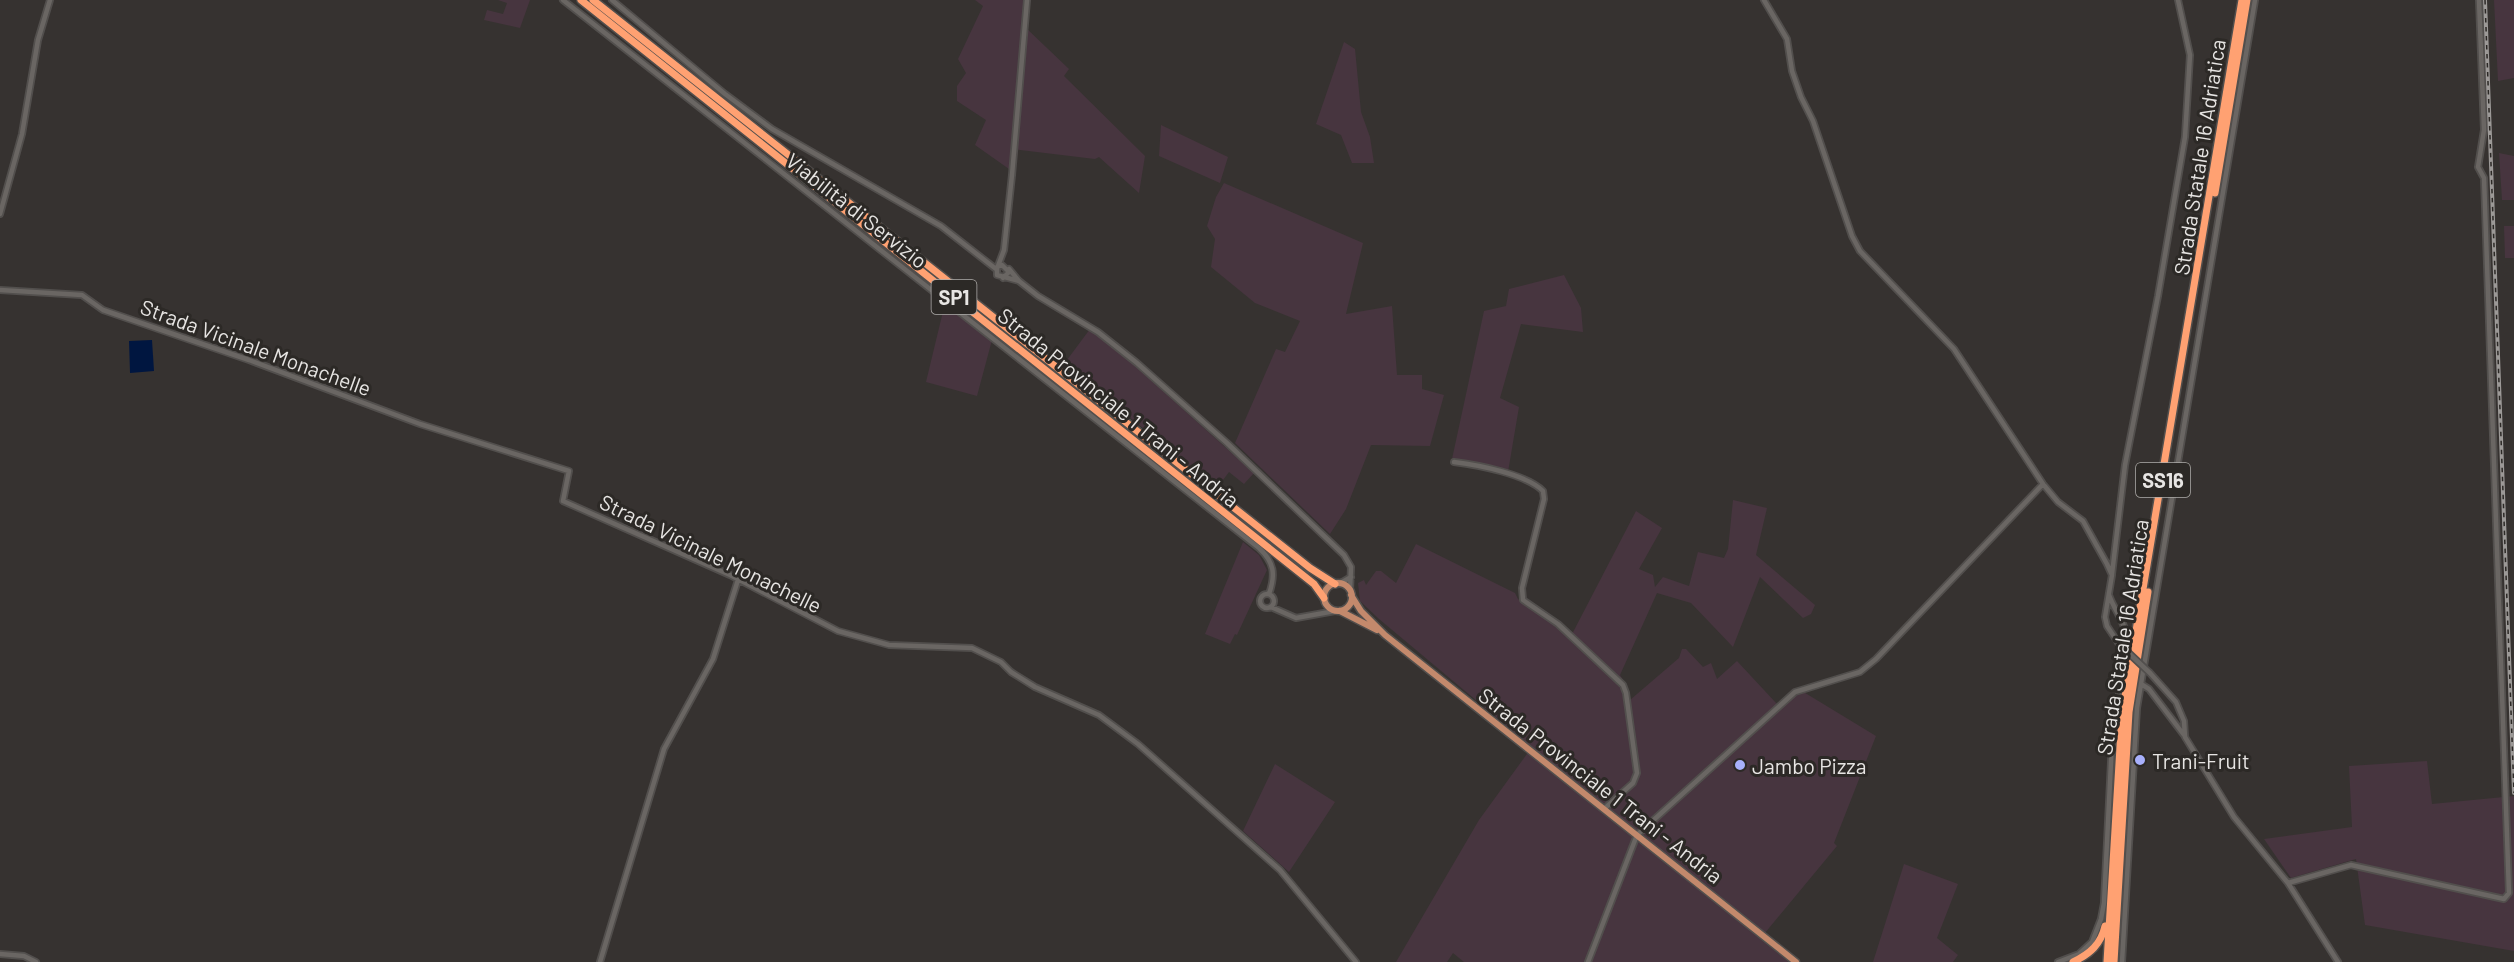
<svg xmlns="http://www.w3.org/2000/svg" width="2514" height="962" viewBox="0 0 2514 962" font-family="Barlow,sans-serif">
<rect width="100%" height="100%" fill="#363230"/>
<path fill="#47353f" d="M498,0h32l-10,28 -36,-8 3,-10 16,4 4,-11z
M975,0h49l1,27 44,42 -5,7 81,80 -6,37 -40,-36 -4,2 -83,-10 -3,20 -34,-24 11,-25 -29,-19v-15l9,-13 -8,-14 25,-53z
M2494,0h20v78l-16,3z
M1344,42l11,7 6,63 9,25 4,26h-22l-11,-28 -25,-11z
M1161,125l67,32 -8,26 -61,-27z
M2499,153l15,3v44h-12z
M1224,183l139,60 -17,71 46,-8 5,69h25v14l22,6 -14,51 -59,-1 -25,64 -16,25 -95,-91 41,-94 9,3 15,-31 -45,-18 -44,-36 4,-28 -8,-13 9,-29z
M2504,226h10v32h-9z
M1564,275l17,33 2,24 -62,-8 -21,74 19,9 -11,65 -25,-8 -31,-5 32,-148 22,-5 3,-17z
M945,303l47,37 -15,56 -51,-14z
M1090,329l25,19 139,125 -10,11 -15,-12 -12,16 -153,-124z
M1733,500l34,8 -11,47 59,50 -4,9 -8,4 -43,-41 -27,70 -42,-44 -34,-10 -37,82 7,11 3,14 49,-42 3,-9h4l17,18 8,-4 6,16 20,-18 40,43 20,-16 79,48 -42,107 3,3 -77,93 29,23h-325l-11,-9 -6,9h-51l83,-142 53,-73 -153,-128 -19,-18 -2,-18 6,-3 2,5 10,-14h5l15,12 20,-39 99,49 3,6 36,24 16,15 66,-127 26,17 -23,41 14,6 2,12 8,-10 26,9 9,-34 26,6 4,-9z
M1243,542l16,13 8,15 -30,65 -2,-1 -5,10 -25,-10z
M2427,761l5,43 82,-8v155l-149,-26 -9,-66 -65,19 -27,-39 88,-12 -3,-61z
M1275,764l60,38 -46,70 -46,-41z
M1904,864l54,20 -21,54 21,17 -5,7h-80z"/>
<path fill="#001640" d="M152,340l2,31 -24,2 -1,-32z"/>
<g fill="none" stroke-linecap="round" stroke-linejoin="round">
<g stroke="#524f4d" stroke-width="8">
<path id="minor" d="M563,0l696,548c15,14 17,26 10,46
M612,0l113,94 47,35 169,97 55,43
M1764,0l23,39 5,32 9,26 12,24 39,115 8,15 94,98 89,135 15,18 25,19 24,43 5,11 -7,42 2,9 12,18
M0,214l22,-80 16,-94 12,-40
M998,266l6,-16 8,-75 15,-175
M1009,269l10,12 19,15 60,36 39,31 90,80 117,112 7,12 -1,23
M1003,278l6,-6 -7,-7 -5,2v8l22,6
M0,290l82,5 21,15 146,50 171,64 149,47 -6,30 167,74 108,56 51,14 83,3 29,14 10,10 24,15 64,28 39,29 142,126 76,92
M1454,462c24,3 72,12 89,29l1,8 -22,89 1,12 35,24 65,61 3,8 11,80 -4,10 -29,26
M2112,574l13,-109 33,-169 27,-159 5,-82 -12,-55
M1339,584l12,-7
M1260 601a7 7 0 1 1 14 0a7 7 0 1 1-14 0Z
M1271,607l25,11 39,-7
M2150,673l26,29 8,19 1,16 49,80 54,66 50,79
M2141,684l8,5 35,46
M2288,883l63,-18 153,34 5,-6 -25,-715 -6,-11 6,-37 -5,-130
M0,954l24,2 12,6
M600,962l64,-213 49,-90 25,-79
M1588,962l49,-127 158,-143 65,-20 16,-13 167,-175
M2058,962l21,-8 13,-12 9,-23 3,-16 8,-161 15,-103c-1,-16 -13,-29 -18,-44
M2122,962l15,-254 118,-708"/>
</g>
<g stroke="#524f4d" stroke-width="9">
<path id="major" d="M1324 597a14 14 0 1 1 28 0a14 14 0 1 1-28 0Z
M1351,595l10,16 24,24 411,327
M1340,611l37,19"/>
</g>
<g stroke="#524f4d" stroke-width="10">
<path id="highway" d="M581,0l733,584 10,14
M593,0l717,568 25,16
M2215,193l32,-193
M2073,962c17,-8 28,-18 32,-36
M2107,962l15,-248 120,-714
M2114,962l15,-250 19,-120"/>
</g>
<use href="#minor" stroke="#6a6663" stroke-width="4.5"/>
<use href="#major" stroke="#c3896c" stroke-width="6"/>
<use href="#highway" stroke="#ffa172" stroke-width="7"/>
<g stroke="#9c9997" stroke-width="4">
<path id="rail" d="M2485,0l29,793"/>
</g>
<use href="#rail" stroke="#2c2926" stroke-width="1.5" stroke-dasharray="4.5" stroke-linecap="butt"/>
<g stroke="#524f4d" stroke-width="8" stroke-linecap="butt">
<path id="minor-bridge" d="M2119,644l31,29"/>
</g>
<use href="#minor-bridge" stroke="#6a6663" stroke-width="4.5"/>
</g>
<g fill="#a8b0fc" stroke="#2c2926" stroke-width="2">
<circle cx="2140" cy="760" r="6"/>
<circle cx="1740" cy="765" r="6"/>
</g>
<g text-anchor="middle" dominant-baseline="central" stroke-width="6" stroke-linejoin="round" paint-order="stroke">
<g fill="#2c2926" stroke="#afadaa" stroke-width="1.5">
<rect x="931.5" y="280" width="45" height="34" rx="4.5"/>
<rect x="2136" y="463" width="54" height="34" rx="4.5"/>
</g>
<g font-size="20" font-weight="bold" fill="#e7e5e3">
<text x="954" y="297">SP1</text>
<text x="2163" y="480">SS16</text>
</g>
<g font-size="21" fill="#e7e5e3" stroke="#2c2926">
<text transform="translate(2199 157) rotate(-81)">Strada Statale 16 Adriatica</text>
<text transform="translate(857 210) rotate(38)">Viabilità di Servizio</text>
<text transform="translate(256 347) rotate(20)">Strada Vicinale Monachelle</text>
<text transform="translate(1119 407) rotate(39)">Strada Provinciale 1 Trani - Andria</text>
<text transform="translate(711 553) rotate(26)">Strada Vicinale Monachelle</text>
<text transform="translate(2122 637) rotate(-81)">Strada Statale 16 Adriatica</text>
<text transform="translate(1601 785) rotate(38)">Strada Provinciale 1 Trani - Andria</text>
</g>
<g font-size="21" fill="#e7e5e3" stroke="#2c2926" text-anchor="start">
<text x="2152" y="760">Trani-Fruit</text>
<text x="1752" y="765">Jambo Pizza</text>
</g>
</g>
</svg>
